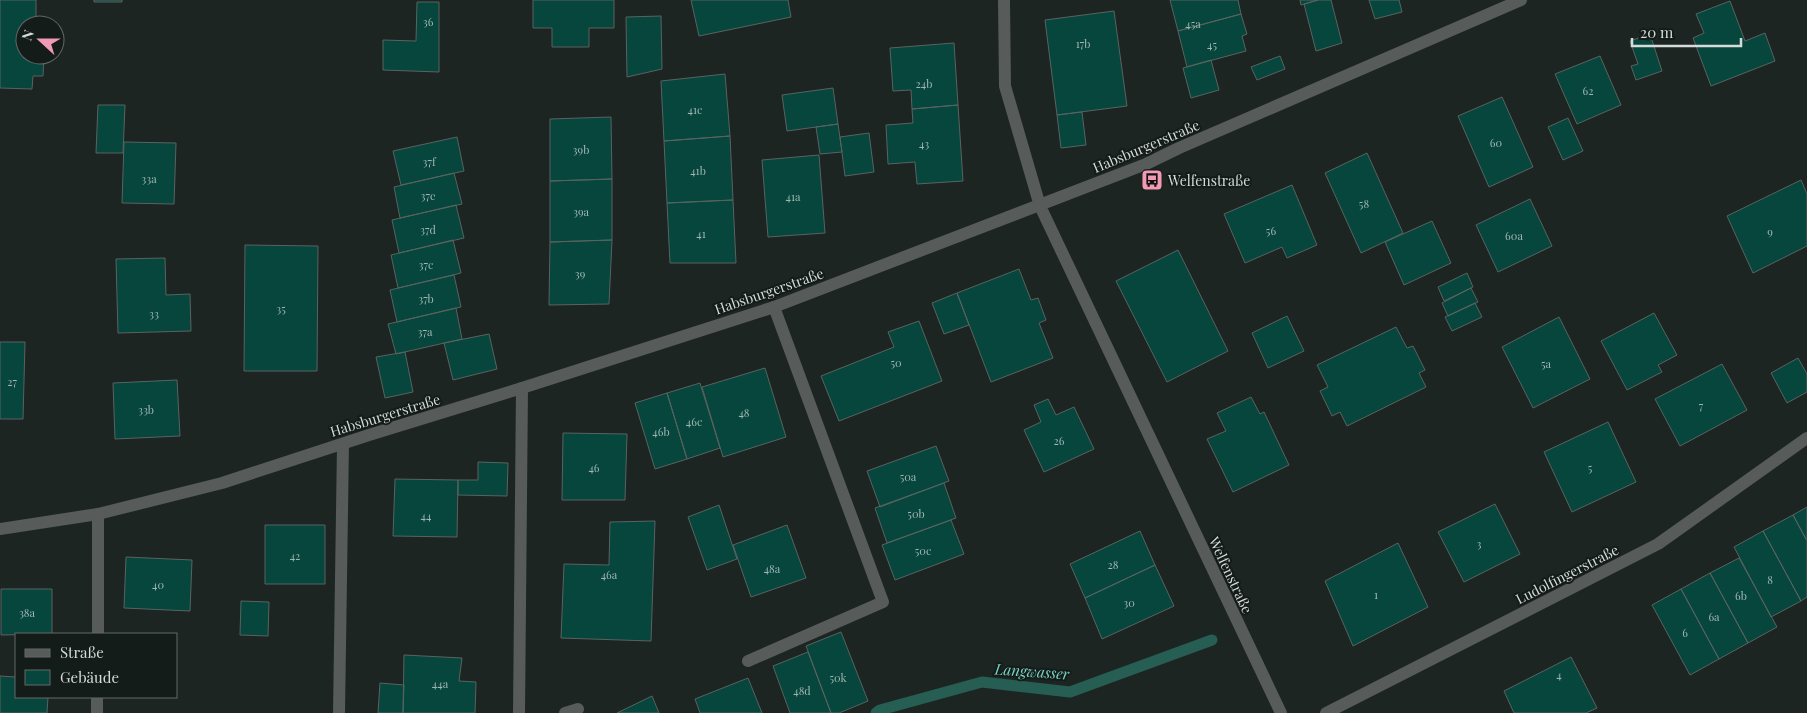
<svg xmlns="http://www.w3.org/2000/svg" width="1807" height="713" viewBox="0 0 1807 713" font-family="'Playfair Display',serif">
<rect width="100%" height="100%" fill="#1d2523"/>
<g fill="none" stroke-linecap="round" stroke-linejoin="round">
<path stroke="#275e54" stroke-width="11" d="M876,713l4,-3 102,-28 88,10 142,-52"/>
</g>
<path fill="#06463c" stroke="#596360" d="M0,0h36v25h-11v30h19l-1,21h-10l-1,13 -32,-1z
M94,0h28v2h-28z
M533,0h81v28h-25v19h-37v-19h-19z
M691,0h97l3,17 -92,19z
M1170,0h68l3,14 -63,17z
M1300,0h18l-17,5z
M1318,0h13l11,43 -26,8 -12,-47z
M1369,0h30l3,12 -27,7z
M1730,1l15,40 20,-8 10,28 -64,25 -18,-48 11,-5 -8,-19z
M417,2h22v70l-56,-2v-30l33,1z
M1114,11l13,95 -70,9 -12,-95z
M1241,14l6,20 -5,2 4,15 -59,16 -9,-36z
M661,16l1,53 -35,8 -1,-60z
M1650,34l12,37 -26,9 -5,-14 7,-2 -8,-23z
M954,43l4,62 -46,4 -1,-19 -18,1 -3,-43z
M1280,56l5,13 -28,11 -6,-13z
M1600,56l21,49 -44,19 -22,-50z
M1211,60l8,30 -28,8 -8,-30z
M725,74l5,62 -66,5 -3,-60z
M833,88l5,36 -51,7 -5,-36z
M1502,97l31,70 -44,20 -31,-71z
M98,105h27l-2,48h-27z
M958,105l5,76 -46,3 -2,-22 -27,2 -2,-39 27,-2 -1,-14z
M1082,112l4,33 -25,3 -4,-33z
M611,117l1,62 -62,2v-62z
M1568,118l15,33 -20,9 -15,-33z
M838,124l4,28 -22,2 -4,-27z
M869,133l5,39 -29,4 -5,-39z
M730,136l3,64 -66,3 -3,-62z
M457,137l7,34 -63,14 -8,-34z
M124,142l52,1 -2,61 -52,-1z
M1367,153l36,80 -42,20 -36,-80z
M819,155l6,78 -57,4 -6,-77z
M454,173l8,31 -62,14 -6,-31z
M612,179v61l-62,2v-61z
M1801,180l6,14v52l-54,27 -26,-57z
M1292,185l25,60 -30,13 -5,-11 -37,16 -21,-49z
M1530,199l22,47 -54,26 -22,-47z
M733,200l3,63h-66l-3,-60z
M456,205l8,33 -65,15 -7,-33z
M1432,221l19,42 -47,22 -19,-43z
M453,240l8,33 -63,15 -7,-33z
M612,240l-3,64 -60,1 1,-63z
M245,245l73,1 -1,125h-73z
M1178,250l50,101 -61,31 -51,-101z
M165,258l1,37 24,-1 1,37 -73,2 -2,-74z
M1019,269l12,31 7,-2 8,22 -7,3 14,35 -62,24 -34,-89z
M1467,273l6,14 -29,14 -6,-14z
M454,275l7,32 -64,15 -7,-32z
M1471,288l7,14 -30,14 -6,-13z
M957,293l12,32 -25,9 -12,-31z
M1475,303l7,14 -30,14 -7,-14z
M456,308l6,31 -66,15 -8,-30z
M1654,313l23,42 -19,10 4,7 -35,18 -26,-49z
M1287,316l17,35 -36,17 -16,-35z
M1559,317l31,62 -57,29 -31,-61z
M919,321l23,60 -103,40 -18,-45 73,-29 -6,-15z
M1396,327l11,21 6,-2 12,24 -6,3 7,14 -79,39 -7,-14 -8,4 -12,-25 8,-4 -11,-22z
M489,334l8,35 -44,11 -9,-37z
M0,342h25l-2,77h-23z
M405,352l8,40 -28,6 -9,-41z
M1798,358l9,16v18l-20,11 -16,-30z
M1722,364l25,46 -67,36 -25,-47z
M765,368l21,69 -63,20 -21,-70z
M177,380l3,56 -65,3 -2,-56z
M700,383l20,65 -33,11 -20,-66z
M667,393l20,66 -32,10 -20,-66z
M1251,397l9,17 4,-2 25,53 -56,27 -26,-53 19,-8 -9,-18z
M1048,399l8,16 18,-8 20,42 -50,23 -20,-42 17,-8 -7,-17z
M1608,422l28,60 -64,30 -28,-60z
M563,433l64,1 -2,66h-63z
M936,446l13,35 -69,26 -13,-36z
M478,462l30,1 -1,33 -49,-1v-15h20z
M395,479l63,1 -1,57 -64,-1z
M944,483l12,35 -69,25 -12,-35z
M1495,504l25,50 -56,28 -26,-50z
M719,505l18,54 -30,11 -19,-53z
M1807,507v32h-1l-13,-24z
M1793,515l14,26v56l-6,4 -38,-70z
M951,520l13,34 -69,26 -13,-35z
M655,521l-4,120 -90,-3 3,-74 45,1 1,-43z
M265,525h60v59h-60z
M787,525l19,53 -55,19 -18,-52z
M1140,531l15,34 -70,33 -15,-34z
M1763,531l38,70 -30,16 -37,-70z
M1398,543l30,64 -75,39 -28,-65z
M126,557l66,3 -2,51 -66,-3z
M1739,558l38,69 -29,16 -38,-70z
M1155,565l19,41 -72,33 -17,-41z
M1710,573l38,70 -29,16 -38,-70z
M1,589h51v45l-51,1z
M1681,589l38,70 -29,16 -38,-70z
M241,601l28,1 -1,34 -28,-1z
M841,632l27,69 -29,12h-8l-25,-67z
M808,652l23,61h-41l-17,-47z
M404,655l58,3 -3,23 17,1 -1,31h-72z
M1571,657l26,51 -11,5h-72l-10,-22z
M0,676l16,1v20h32l-1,16h-47z
M748,678l14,35h-62l-5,-14z
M380,683l24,2 -1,28h-25z
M652,696l7,17h-42z"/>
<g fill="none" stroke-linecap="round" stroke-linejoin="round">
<path stroke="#575b5a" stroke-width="12" d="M98,634v-120
M748,661l135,-59 -109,-295
M97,713v-16
M339,713l4,-269
M519,713l3,-325
M565,713l13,-4"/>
<path stroke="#575b5a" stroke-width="12" d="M1004,0l1,86 35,120 241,507
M0,529l98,-15 124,-31 147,-48 153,-47 252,-81 372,-143 33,-16 342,-148
M1326,713l332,-169 149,-106"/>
</g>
<defs>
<g id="bus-square" transform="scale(1.125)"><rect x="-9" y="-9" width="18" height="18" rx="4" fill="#f09ab5" stroke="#141c1a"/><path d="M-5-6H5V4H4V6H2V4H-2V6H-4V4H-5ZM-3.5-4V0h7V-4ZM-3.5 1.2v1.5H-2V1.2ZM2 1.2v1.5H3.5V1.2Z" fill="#111"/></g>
</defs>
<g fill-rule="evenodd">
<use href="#bus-square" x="1152" y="180"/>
</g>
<g text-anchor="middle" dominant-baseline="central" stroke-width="4" stroke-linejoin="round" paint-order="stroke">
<g font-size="11" fill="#a2b6b2">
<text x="428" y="21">36</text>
<text x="1193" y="23">45a</text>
<text x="1083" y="43">17b</text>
<text x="1212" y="44">45</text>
<text x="924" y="83">24b</text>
<text x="1588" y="90">62</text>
<text x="695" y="109">41c</text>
<text x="1496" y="142">60</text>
<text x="924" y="143">43</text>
<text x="581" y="149">39b</text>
<text x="429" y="161">37f</text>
<text x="698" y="170">41b</text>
<text x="149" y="178">33a</text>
<text x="428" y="195">37e</text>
<text x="793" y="196">41a</text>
<text x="1364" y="203">58</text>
<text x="581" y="211">39a</text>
<text x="428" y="229">37d</text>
<text x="1271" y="230">56</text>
<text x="1770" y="231">9</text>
<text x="701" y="233">41</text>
<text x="1514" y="235">60a</text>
<text x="426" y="264">37c</text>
<text x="580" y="273">39</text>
<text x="426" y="298">37b</text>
<text x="281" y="308">35</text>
<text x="154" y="313">33</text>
<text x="425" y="331">37a</text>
<text x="896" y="362">50</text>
<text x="1546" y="363">5a</text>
<text x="12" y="381">27</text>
<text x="1701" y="405">7</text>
<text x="146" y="409">33b</text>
<text x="744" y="412">48</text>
<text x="694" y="421">46c</text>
<text x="661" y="431">46b</text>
<text x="1059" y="440">26</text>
<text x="594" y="467">46</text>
<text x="1590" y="467">5</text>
<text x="908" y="476">50a</text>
<text x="916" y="513">50b</text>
<text x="426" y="515">44</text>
<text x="1479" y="543">3</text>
<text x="923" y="550">50c</text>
<text x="295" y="555">42</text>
<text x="1113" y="564">28</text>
<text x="772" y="568">48a</text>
<text x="609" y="574">46a</text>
<text x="1770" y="579">8</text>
<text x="158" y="584">40</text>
<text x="1376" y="594">1</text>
<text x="1741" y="595">6b</text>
<text x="1129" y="602">30</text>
<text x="27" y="612">38a</text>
<text x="1714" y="616">6a</text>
<text x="1685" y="632">6</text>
<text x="1559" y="674">4</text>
<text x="838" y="677">50k</text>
<text x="440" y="683">44a</text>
<text x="802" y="690">48d</text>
</g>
<g font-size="14" fill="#d6dbda" stroke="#141c1a">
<text transform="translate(1146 146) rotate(-23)">Habsburgerstraße</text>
<text transform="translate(769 291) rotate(-19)">Habsburgerstraße</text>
<text transform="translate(385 415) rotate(-17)">Habsburgerstraße</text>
<text transform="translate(1567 574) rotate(-27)">Ludolfingerstraße</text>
<text transform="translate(1231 575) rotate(65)">Welfenstraße</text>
</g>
<g font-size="14" fill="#d6dbda" stroke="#141c1a" text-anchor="start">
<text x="1168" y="180">Welfenstraße</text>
</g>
<g font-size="15" font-style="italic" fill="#7bd6c4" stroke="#141c1a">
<text transform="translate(1032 671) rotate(4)">Langwasser</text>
</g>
</g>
<rect x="15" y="633" width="162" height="65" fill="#141c1a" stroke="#626867"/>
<rect x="25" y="649" width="25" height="8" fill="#575b5a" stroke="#626867"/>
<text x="60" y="658" font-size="15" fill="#d6dbda">Straße</text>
<rect x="25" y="670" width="25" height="15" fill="#06463c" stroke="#626867"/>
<text x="60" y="683" font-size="15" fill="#d6dbda">Gebäude</text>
<g transform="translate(40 40) rotate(291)"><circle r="24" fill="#141c1a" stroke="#626867"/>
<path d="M0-4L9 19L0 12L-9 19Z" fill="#f09ab5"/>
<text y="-8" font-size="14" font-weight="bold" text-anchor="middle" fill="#d6dbda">N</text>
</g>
<path d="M1632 38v8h109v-8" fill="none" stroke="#d6dbda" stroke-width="2.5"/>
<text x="1640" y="38" font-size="15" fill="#d6dbda" stroke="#141c1a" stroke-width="4" paint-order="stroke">20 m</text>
</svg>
